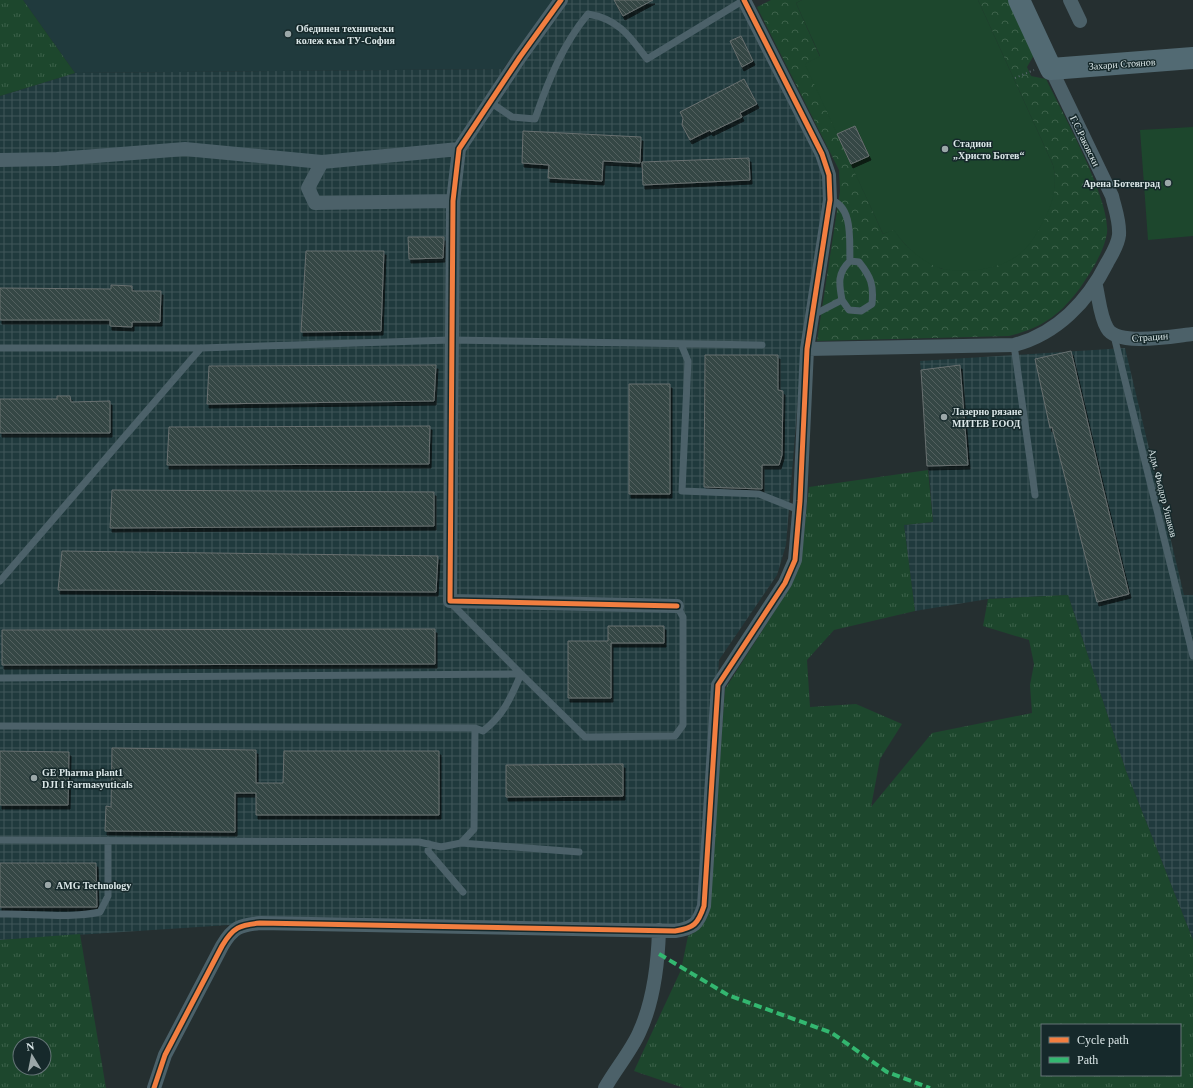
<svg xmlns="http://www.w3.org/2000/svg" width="1193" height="1088" viewBox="0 0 1193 1088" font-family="'Times New Roman',serif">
<defs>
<pattern id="industrial-grid" width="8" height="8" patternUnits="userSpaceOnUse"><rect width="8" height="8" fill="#203a3d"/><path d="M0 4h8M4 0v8" fill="none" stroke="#405659"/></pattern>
<pattern id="grass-tufts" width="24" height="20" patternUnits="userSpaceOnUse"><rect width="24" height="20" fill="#1d472d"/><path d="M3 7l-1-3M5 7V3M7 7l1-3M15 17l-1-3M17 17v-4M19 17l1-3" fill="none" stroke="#3d624b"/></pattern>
<pattern id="park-crowns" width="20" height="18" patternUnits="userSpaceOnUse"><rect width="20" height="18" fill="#1d472d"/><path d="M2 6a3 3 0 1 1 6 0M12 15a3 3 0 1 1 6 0" fill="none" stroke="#3d624b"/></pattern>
<pattern id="building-back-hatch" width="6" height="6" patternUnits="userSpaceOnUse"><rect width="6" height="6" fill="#364644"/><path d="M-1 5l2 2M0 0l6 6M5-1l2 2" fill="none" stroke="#52615f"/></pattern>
<filter id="shadow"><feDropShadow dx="2" dy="4" stdDeviation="0" flood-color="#0009"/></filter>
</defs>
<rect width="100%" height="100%" fill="#252f30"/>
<path fill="#203a3d" d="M23,0h530l-50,69 -428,4z"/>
<path fill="url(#industrial-grid)" d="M562,0h182l85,175 -27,175 -16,195 -9,30 -58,85 -15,246 -15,23 -429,-6 -260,17v-844l75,-23 438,-4z
M1125,348l59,247h9v345l-67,-169 -58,-176 -80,4 -73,12 -11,-86 29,-3 -13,-161z"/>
<path fill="url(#grass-tufts)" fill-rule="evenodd" d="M0,0h23l52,73 -75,23z
M928,470l5,52 -29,3 11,86 -81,19 -27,30 3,47 46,-3 46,20 -22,35 -9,48 61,-74 100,-20 -2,-28 4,-21 -5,-24 -46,-14 5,-27 80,-4 58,176 67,169v148h-509l-50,-17 47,-101 7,-34c14,-7 17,-14 21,-28l16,-219 67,-105 9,-24 8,-73zM1042,1025h138v50h-138z
M80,934l26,154h-106v-148zM20,1044h24v24h-24z"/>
<path fill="url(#park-crowns)" d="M771,0h31l-6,3 24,54 -14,7 77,170 11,-5c11,20 28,29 48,40l93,-34c13,-23 24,-43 18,-70l-75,-165h30l26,55 -7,12 4,9 15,3c16,33 65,121 61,154 -3,19 -16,39 -27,55 -20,27 -38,40 -71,48l-192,5 23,-150 -1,-21 -82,-163z"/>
<path fill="#1d472d" d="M802,0h176l75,165c5,20 0,38 -9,55 -6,11 -12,23 -21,31 -19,18 -55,23 -80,18 -19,-5 -40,-24 -49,-39l-11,4 -78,-170 15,-8 -24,-53z
M1193,127v109l-45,4 -8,-110z"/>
<path fill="url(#building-back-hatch)" stroke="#687070" filter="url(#shadow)" d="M614,0h39l-30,16z
M741,36l12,25 -11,6 -12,-26z
M744,79l13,25 -17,9 2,4 -31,15 -1,-2 -20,10 -8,-15 1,-7 -3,-6z
M855,126l14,30 -18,8 -14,-30z
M523,131l118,6 -1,26 -37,-2 -1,20 -54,-3 1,-13 -27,-2z
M749,158l1,22 -107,5 -1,-23z
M408,237h36l-1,21 -34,1z
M306,251h78l-3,80 -80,1z
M111,285l21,1v5h29l-1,31h-28v5l-22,-1v-6h-110v-32l111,1z
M1071,351l32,137 26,106 -32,8 -45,-175 -2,1 -15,-69z
M705,355h73v35l5,1 -1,64 -3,10h-17v24l-58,-2z
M436,365l-2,36 -227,3 2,-38z
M960,365l8,100 -41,1 -6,-96z
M629,384h41v110h-41z
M57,396h13l1,6 39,-1v32h-110v-34h57z
M430,426l-1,38 -262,1 2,-38z
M112,490l322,2v34l-324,2z
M62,551l376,5 -2,36 -378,-2z
M608,626h56v17h-53v55h-43v-57h40z
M435,629v35l-433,1v-35z
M112,748l144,2v33h27l1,-32h155v64h-183v-22h-21v39l-130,-1 1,-25 5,1z
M0,751l69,1 -1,53h-68z
M623,764v32l-117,1v-32z
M0,863h96l1,44h-97z"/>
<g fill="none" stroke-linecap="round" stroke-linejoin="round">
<path stroke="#57676c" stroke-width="2" stroke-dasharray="1 3" stroke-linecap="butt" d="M1015,78l19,-8"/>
<path stroke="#4c6169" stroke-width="7" d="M490,102l22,15 23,2c13,-38 28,-75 53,-105 30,5 41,21 59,45l97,-59
M830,200c24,6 19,42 20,61
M813,315l29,-15c-3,-16 -5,-27 8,-39l9,1c12,15 15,23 13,42l-11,7 -12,-1 -7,-10
M1114,336l79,320
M681,344l7,17 -6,130 77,3 40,16
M1014,345l21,150
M0,348h201l250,-8 311,5
M0,581l201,-233
M0,678l521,-4 -71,-72
M0,726l475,2
M0,840l419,2 22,5 20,-4 13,-14 1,-101 8,3c21,-16 28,-34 38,-57l64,63 90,-1 8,-11v-108l-6,-11
M461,843l118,9
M429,844l-1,7 35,41
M0,914c34,-1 67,5 100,-2l8,-16v-55"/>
<path stroke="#4c6169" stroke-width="14" d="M561,0l-41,57 -61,92 -6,52 -3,400 227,5
M1070,0l10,21
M0,160l57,-1 128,-10 137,13 137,-13
M322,162l-14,26 7,15 138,-2
M1096,286c3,13 4,30 11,42 10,19 67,8 86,6
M807,349l207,-4c43,-11 74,-44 93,-82 5,-9 11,-18 12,-28 1,-14 -4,-26 -7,-39l-61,-127
M154,1088l11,-33 57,-109c11,-19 18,-21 38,-23l415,8c19,-3 23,-7 29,-25l14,-221 67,-102 10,-23 5,-59 7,-152 23,-149 -1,-25 -7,-21 -78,-154
M605,1088c10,-18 26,-37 34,-55 15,-32 19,-68 20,-103"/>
<path stroke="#526a73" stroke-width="22" d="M1019,0l32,69 142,-11"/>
<path stroke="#33b770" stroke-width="4" stroke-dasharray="8 4" stroke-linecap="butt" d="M659,954l69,41 104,38 55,39 43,16"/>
<g stroke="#16292b" stroke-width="8">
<path id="cycleway" d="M561,0l-41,57 -61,92 -6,52 -3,400 227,5
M154,1088l11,-33 57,-109c11,-19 18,-21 38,-23l415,8c19,-3 23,-7 29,-25l14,-221 67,-102 10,-23 5,-59 7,-152 23,-149 -1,-25 -7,-21 -78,-154"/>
</g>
<use href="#cycleway" stroke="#f27e40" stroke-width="5"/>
</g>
<g fill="#9ba7a8" stroke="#16292b" stroke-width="1.5">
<circle cx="288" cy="34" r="4"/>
<circle cx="945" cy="149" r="4"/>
<circle cx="1168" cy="183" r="4"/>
<circle cx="944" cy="417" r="4"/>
<circle cx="34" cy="778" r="4"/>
<circle cx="48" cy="885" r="4"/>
</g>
<g text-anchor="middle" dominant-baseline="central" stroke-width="3" stroke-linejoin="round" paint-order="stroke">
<g font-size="10" font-weight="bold" fill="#dbe7e8" stroke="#16292b" text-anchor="start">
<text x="296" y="28">Обединен технически<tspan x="296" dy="12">колеж към ТУ-София</tspan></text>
<text x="953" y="143">Стадион<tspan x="953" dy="12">„Христо Ботев“</tspan></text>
<text x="1160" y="183" text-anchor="end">Арена Ботевград</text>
<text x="952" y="411">Лазерно рязане<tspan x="952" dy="12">МИТЕВ ЕООД</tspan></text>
<text x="42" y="772">GE Pharma plant1<tspan x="42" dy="12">DJI I Farmasyuticals</tspan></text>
<text x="56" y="885">AMG Technology</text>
</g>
<g font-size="10" fill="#dbe7e8" stroke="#16292b">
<text transform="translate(1122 64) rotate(-4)">Захари Стоянов</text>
<text transform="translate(1085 141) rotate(64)">Г.С.Раковски</text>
<text transform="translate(1150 337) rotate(-4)">Страцин</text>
<text transform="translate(1163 493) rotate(76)">Адм. Фьодор Ушаков</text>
</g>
</g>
<rect x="1041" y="1024" width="140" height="52" fill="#16292b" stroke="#657577"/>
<rect x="1049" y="1037" width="20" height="6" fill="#f27e40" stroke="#657577"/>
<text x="1077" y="1044" font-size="12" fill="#dbe7e8">Cycle path</text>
<rect x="1049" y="1057" width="20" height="6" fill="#33b770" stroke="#657577"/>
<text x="1077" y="1064" font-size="12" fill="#dbe7e8">Path</text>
<g transform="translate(32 1056) rotate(350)"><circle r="19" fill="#16292b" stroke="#657577"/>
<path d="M0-3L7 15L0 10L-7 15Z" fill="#9ba7a8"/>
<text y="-6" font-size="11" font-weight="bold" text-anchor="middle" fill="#dbe7e8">N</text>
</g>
</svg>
